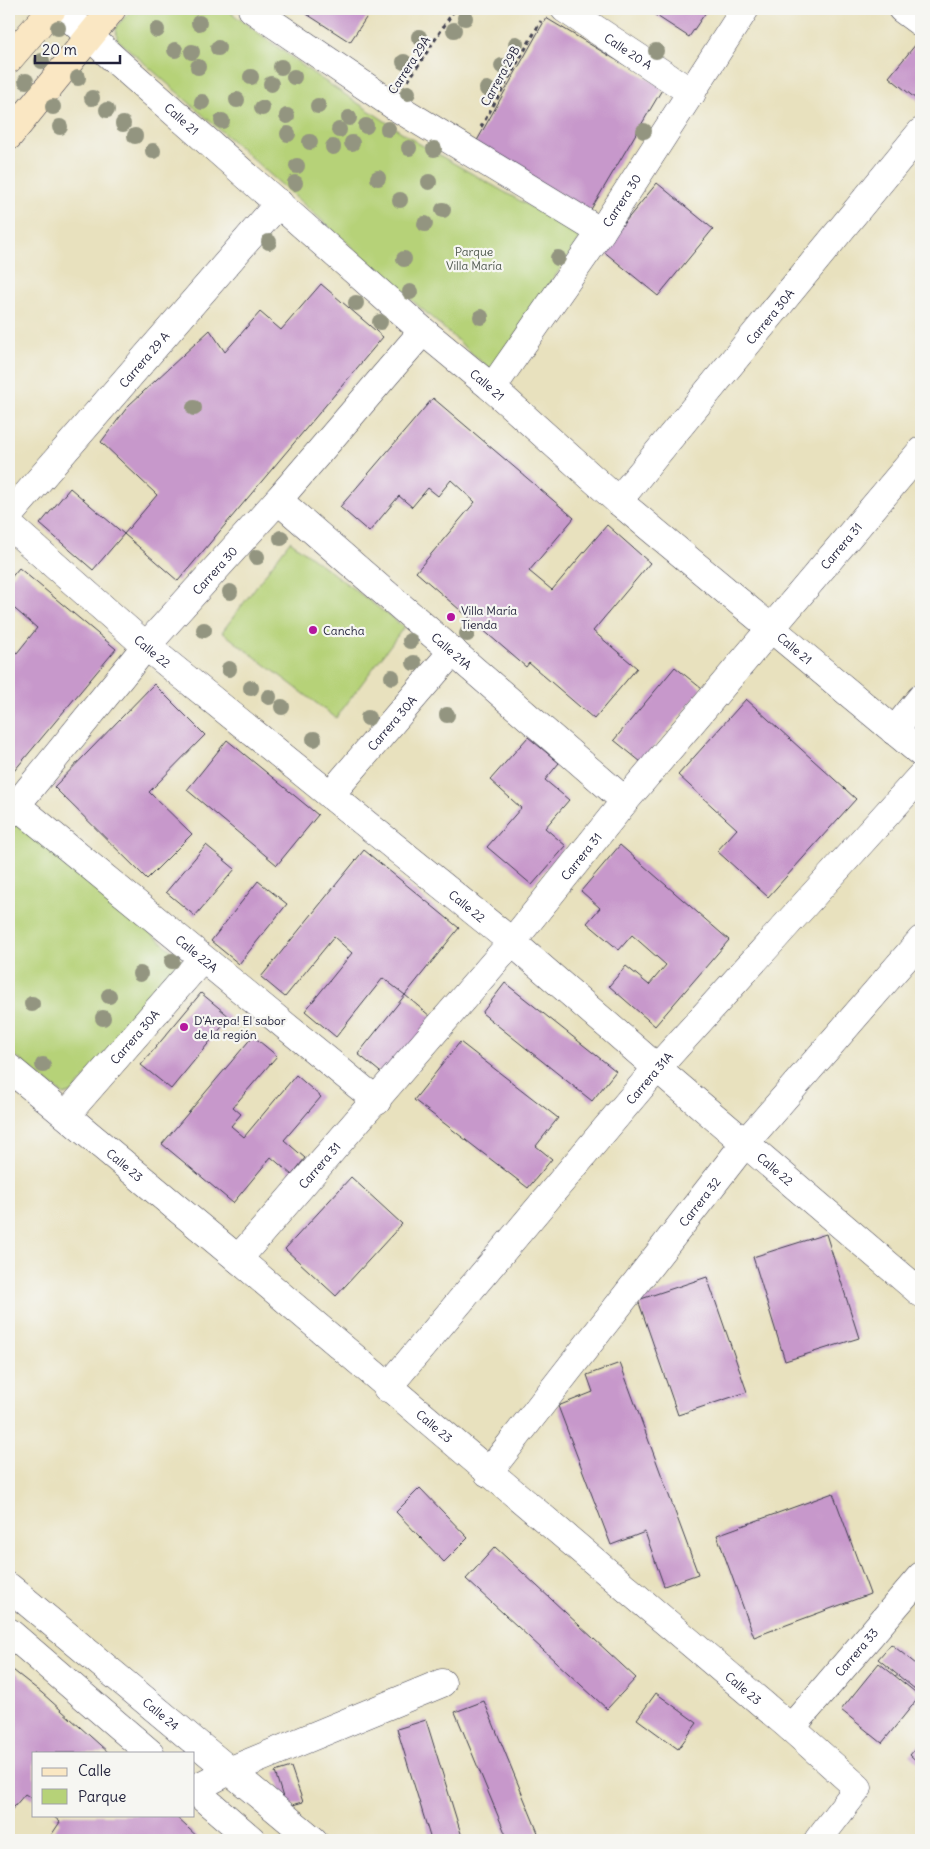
<svg xmlns="http://www.w3.org/2000/svg" width="930" height="1849" viewBox="0 0 930 1849" font-family="Delius,sans-serif">
<rect width="100%" height="100%" fill="#f6f6f2"/>
<filter id="ink" filterUnits="userSpaceOnUse"><feTurbulence type="fractalNoise" baseFrequency=".02" numOctaves="2"/><feDisplacementMap in="SourceGraphic" scale="10" xChannelSelector="R" yChannelSelector="G"/><feConvolveMatrix kernelMatrix="1 2 1 2 8 2 1 2 1" color-interpolation-filters="sRGB"/></filter>
<filter id="wash" filterUnits="userSpaceOnUse"><feTurbulence type="fractalNoise" baseFrequency=".0096" numOctaves="4" result="noise"/><feDisplacementMap in="SourceGraphic" scale="20" xChannelSelector="R" yChannelSelector="G"/><feGaussianBlur stdDeviation="1.12" result="paint"/><feColorMatrix in="noise" values="0 0 0 0 0 0 0 0 0 0 0 0 0 0 0 0 0 1.4 0 .05"/><feComposite in="paint" operator="in"/></filter>
<g filter="url(#wash)">
<rect width="100%" height="100%" fill="#e8e1be"/>
<path fill="#b6d278" stroke="#6c7a5a" d="M132,9h94l88,65 104,69 164,93 -90,135 -375,-332 -1,-12z
M290,541l114,86 -68,91 -114,-86z
M18,820l165,140 -110,132 -9,3 -55,-44v-221z"/>
<g id="blocks">
<path fill="#c798cb" d="M299,9h73l-22,33z
M646,9h62l-19,28z
M546,18l117,70 -73,123 -116,-65z
M921,38v65l-32,-26z
M657,183l56,46 -55,67 -56,-46z
M321,284l62,53 -205,244 -54,-47 33,-39 -56,-53 28,-37 81,-75 15,22 35,-40 21,18z
M433,398l141,120 -45,53 23,19 55,-65 43,38 -57,68 44,37 -43,51 -65,-56 -3,4 -110,-95 59,-70 -24,-22 -13,16 -10,-8 -16,19 -13,-11 -30,36 -29,-25z
M70,488l54,46 -31,36 -53,-46z
M19,568l97,81 -107,128v-130l8,6 20,-25 -28,-24v-24z
M675,667l27,22 -61,73 -27,-22z
M154,684l51,51 -56,57 43,42 -45,45 -93,-92z
M746,699l110,100 -88,98 -51,-46 20,-22 -59,-54z
M528,737l31,26 -14,17 24,20 -24,28 21,18 -34,39 -45,-38 34,-39 -31,-28z
M227,740l91,75 -41,50 -90,-75z
M206,845l29,24 -40,47 -29,-24z
M620,845l109,95 -74,86 -46,-40 17,-20 23,19 17,-20 -34,-30 -13,15 -32,-27 13,-15 -19,-17z
M364,850l95,78 -54,67 -22,-17 -47,59 -31,-26 47,-58 -18,-16 -49,60 -24,-20z
M258,881l29,23 -48,60 -28,-23z
M505,983l111,88 -24,30 -110,-88z
M201,993l29,24 -59,72 -30,-24z
M405,995l32,27 -47,58 -32,-26z
M253,1036l24,20 -44,51 8,7 -10,12 13,11 52,-62 25,22 -37,43 21,18 -13,17 -21,-18 -38,46 -71,-59z
M460,1042l98,76 -22,28 16,13 -24,29 -114,-88z
M351,1177l51,47 -66,72 -51,-47z
M826,1234l33,104 -74,23 -32,-104z
M707,1277l40,115 -69,23 -40,-115z
M620,1363l78,211 -34,12 -19,-54 -34,13 -53,-139 35,-14 -6,-17z
M420,1488l48,50 -24,24 -48,-50z
M833,1493l37,101 -116,43 -37,-102z
M495,1547l141,131 -29,31 -141,-130z
M891,1644l30,24v26l-43,-35z
M879,1663l41,33 -38,47 -41,-33z
M9,1667l33,26 67,60h-75v47l-9,-6 -16,19z
M656,1693l41,30 -19,26 -41,-30z
M484,1701l57,139h-33l-53,-128z
M426,1720l37,120h-32l-34,-111z
M921,1742v23l-11,-10z
M291,1767l12,35 -17,5 -11,-35z
M52,1815h122l27,25h-153l12,-18z"/>
</g>
</g>
<g filter="url(#ink)">
<use href="#blocks" fill-opacity="0" stroke="#403f4f" stroke-width="1"/>
<g fill="none" stroke-linecap="round" stroke-linejoin="round">
<g stroke="#403f4f" stroke-width="29">
<g id="minor">
<path id="s1" d="M60,9l54,50 309,272 69,57 126,113 303,252"/>
<path d="M252,9l141,96 208,127"/>
<path id="s2" d="M565,9l127,84"/>
<path d="M902,9l19,14"/>
<path id="s3" d="M492,388l109,-156 144,-223"/>
<path id="s4" d="M278,500l347,301"/>
<path id="s5" d="M618,501l303,-369"/>
<path id="s6" d="M9,515l270,-312"/>
<path id="s7" d="M9,525l137,121 366,296 145,126 264,225"/>
<path d="M894,731l27,-33"/>
<path id="s8" d="M330,795l123,-144"/>
<path id="s9" d="M16,805l361,296"/>
<path id="s10" d="M9,814l137,-168 132,-146 145,-169"/>
<path id="s11" d="M9,1068l229,191 553,469 67,60 -40,52"/>
<path id="s12" d="M66,1115l136,-156"/>
<path id="s13" d="M238,1259l274,-317 113,-141 296,-350"/>
<path id="s14" d="M387,1388l270,-320 264,-292"/>
<path id="s15" d="M488,1473l257,-330 176,-203"/>
<path id="s16" d="M791,1728l130,-152"/>
<path d="M194,1789l35,-18 213,-88"/>
</g>
</g>
<g stroke="#403f4f" stroke-width="29">
<g id="tertiary">
<path id="s17" d="M9,1587l304,253"/>
<path d="M9,1632l141,121"/>
<path d="M194,1790l58,50"/>
</g>
</g>
<g stroke="#403f4f" stroke-width="29">
<path id="secondary" d="M9,59l43,-50
M9,136l103,-127"/>
</g>
<path stroke="#403f4f" stroke-width="3" stroke-dasharray="4 4" stroke-linecap="butt" d="M408,81l47,-72
M481,127l60,-106"/>
<use href="#minor" stroke="#fff" stroke-width="28"/>
<use href="#tertiary" stroke="#fff" stroke-width="28"/>
<use href="#secondary" stroke="#fae7c3" stroke-width="28"/>
</g>
<g fill="#939580">
<circle cx="465" cy="18" r="8"/>
<circle cx="199" cy="23" r="8"/>
<circle cx="58" cy="28" r="8"/>
<circle cx="157" cy="30" r="8"/>
<circle cx="454" cy="30" r="8"/>
<circle cx="419" cy="37" r="8"/>
<circle cx="516" cy="44" r="8"/>
<circle cx="218" cy="48" r="8"/>
<circle cx="175" cy="50" r="8"/>
<circle cx="656" cy="51" r="8"/>
<circle cx="192" cy="52" r="8"/>
<circle cx="42" cy="61" r="8"/>
<circle cx="404" cy="62" r="8"/>
<circle cx="502" cy="66" r="8"/>
<circle cx="198" cy="67" r="8"/>
<circle cx="281" cy="67" r="8"/>
<circle cx="251" cy="77" r="8"/>
<circle cx="294" cy="77" r="8"/>
<circle cx="78" cy="78" r="8"/>
<circle cx="26" cy="81" r="8"/>
<circle cx="271" cy="84" r="8"/>
<circle cx="487" cy="89" r="8"/>
<circle cx="408" cy="93" r="8"/>
<circle cx="92" cy="98" r="8"/>
<circle cx="237" cy="100" r="8"/>
<circle cx="202" cy="102" r="8"/>
<circle cx="318" cy="106" r="8"/>
<circle cx="53" cy="107" r="8"/>
<circle cx="262" cy="108" r="8"/>
<circle cx="107" cy="110" r="8"/>
<circle cx="287" cy="116" r="8"/>
<circle cx="349" cy="118" r="8"/>
<circle cx="222" cy="121" r="8"/>
<circle cx="123" cy="124" r="8"/>
<circle cx="366" cy="126" r="8"/>
<circle cx="60" cy="127" r="8"/>
<circle cx="388" cy="129" r="8"/>
<circle cx="339" cy="130" r="8"/>
<circle cx="644" cy="131" r="8"/>
<circle cx="288" cy="134" r="8"/>
<circle cx="135" cy="136" r="8"/>
<circle cx="310" cy="142" r="8"/>
<circle cx="352" cy="143" r="8"/>
<circle cx="333" cy="147" r="8"/>
<circle cx="409" cy="148" r="8"/>
<circle cx="434" cy="149" r="8"/>
<circle cx="153" cy="151" r="8"/>
<circle cx="297" cy="166" r="8"/>
<circle cx="378" cy="178" r="8"/>
<circle cx="429" cy="182" r="8"/>
<circle cx="295" cy="183" r="8"/>
<circle cx="400" cy="200" r="8"/>
<circle cx="443" cy="210" r="8"/>
<circle cx="425" cy="224" r="8"/>
<circle cx="269" cy="242" r="8"/>
<circle cx="558" cy="258" r="8"/>
<circle cx="404" cy="259" r="8"/>
<circle cx="410" cy="292" r="8"/>
<circle cx="356" cy="303" r="8"/>
<circle cx="481" cy="317" r="8"/>
<circle cx="380" cy="322" r="8"/>
<circle cx="194" cy="408" r="8"/>
<circle cx="281" cy="538" r="8"/>
<circle cx="257" cy="557" r="8"/>
<circle cx="230" cy="592" r="8"/>
<circle cx="204" cy="630" r="8"/>
<circle cx="467" cy="634" r="8"/>
<circle cx="410" cy="641" r="8"/>
<circle cx="414" cy="663" r="8"/>
<circle cx="229" cy="669" r="8"/>
<circle cx="392" cy="677" r="8"/>
<circle cx="251" cy="688" r="8"/>
<circle cx="269" cy="697" r="8"/>
<circle cx="282" cy="707" r="8"/>
<circle cx="447" cy="715" r="8"/>
<circle cx="368" cy="718" r="8"/>
<circle cx="314" cy="739" r="8"/>
<circle cx="172" cy="961" r="8"/>
<circle cx="140" cy="974" r="8"/>
<circle cx="109" cy="996" r="8"/>
<circle cx="32" cy="1004" r="8"/>
<circle cx="103" cy="1018" r="8"/>
<circle cx="43" cy="1065" r="8"/>
</g>
</g>
<g fill="#b5179e" stroke="#f6f6f2" stroke-width="2">
<circle cx="451" cy="617" r="5"/>
<circle cx="313" cy="630" r="5"/>
<circle cx="184" cy="1027" r="5"/>
</g>
<g text-anchor="middle" dominant-baseline="central" stroke-width="4.5" stroke-linejoin="round" paint-order="stroke">
<g font-size="12" fill="#22223b" stroke="#f6f6f2">
<text stroke="none"><textPath href="#s2" startOffset="76">Calle 20 A</textPath></text>
<text transform="translate(409 65) rotate(-57)">Carrera 29A</text>
<text transform="translate(500 76) rotate(-61)">Carrera 29B</text>
<text stroke="none"><textPath href="#s1" startOffset="164">Calle 21</textPath></text>
<text stroke="none"><textPath href="#s3" startOffset="228">Carrera 30</textPath></text>
<text stroke="none"><textPath href="#s5" startOffset="239">Carrera 30A</textPath></text>
<text stroke="none"><textPath href="#s6" startOffset="206">Carrera 29 A</textPath></text>
<text stroke="none"><textPath href="#s1" startOffset="569">Calle 21</textPath></text>
<text stroke="none"><textPath href="#s13" startOffset="934">Carrera 31</textPath></text>
<text stroke="none"><textPath href="#s10" startOffset="319">Carrera 30</textPath></text>
<text stroke="none"><textPath href="#s1" startOffset="974">Calle 21</textPath></text>
<text stroke="none"><textPath href="#s4" startOffset="230">Calle 21A</textPath></text>
<text stroke="none"><textPath href="#s7" startOffset="191">Calle 22</textPath></text>
<text stroke="none"><textPath href="#s8" startOffset="95">Carrera 30A</textPath></text>
<text stroke="none"><textPath href="#s13" startOffset="529">Carrera 31</textPath></text>
<text stroke="none"><textPath href="#s7" startOffset="596">Calle 22</textPath></text>
<text stroke="none"><textPath href="#s9" startOffset="234">Calle 22A</textPath></text>
<text stroke="none"><textPath href="#s12" startOffset="104">Carrera 30A</textPath></text>
<text stroke="none"><textPath href="#s14" startOffset="406">Carrera 31A</textPath></text>
<text stroke="none"><textPath href="#s11" startOffset="151">Calle 23</textPath></text>
<text stroke="none"><textPath href="#s13" startOffset="124">Carrera 31</textPath></text>
<text stroke="none"><textPath href="#s7" startOffset="1001">Calle 22</textPath></text>
<text stroke="none"><textPath href="#s15" startOffset="344">Carrera 32</textPath></text>
<text stroke="none"><textPath href="#s11" startOffset="556">Calle 23</textPath></text>
<text stroke="none"><textPath href="#s16" startOffset="100">Carrera 33</textPath></text>
<text stroke="none"><textPath href="#s11" startOffset="961">Calle 23</textPath></text>
<text stroke="none"><textPath href="#s17" startOffset="198">Calle 24</textPath></text>
</g>
<g font-size="12" fill="#4e574d" stroke="#f6f6f2">
<text x="474" y="251">Parque<tspan x="474" dy="14">Villa María</tspan></text>
</g>
<g font-size="12" fill="#22223b" stroke="#f6f6f2" text-anchor="start">
<text x="461" y="610">Villa María<tspan x="461" dy="14">Tienda</tspan></text>
<text x="323" y="630">Cancha</text>
<text x="194" y="1020">D'Arepa! El sabor<tspan x="194" dy="14">de la región</tspan></text>
</g>
</g>
<rect width="930" height="1849" fill="none" stroke="#f6f6f2" stroke-width="30"/>
<rect x="32" y="1752" width="162" height="65" fill="#f6f6f2" stroke="#a1a1a9"/>
<rect x="42" y="1768" width="25" height="8" fill="#fae7c3" stroke="#a1a1a9"/>
<text x="78" y="1776" font-size="15" fill="#22223b">Calle</text>
<rect x="42" y="1789" width="25" height="15" fill="#b6d278" stroke="#a1a1a9"/>
<text x="78" y="1802" font-size="15" fill="#22223b">Parque</text>
<path d="M35 55v8h85v-8" fill="none" stroke="#22223b" stroke-width="2.5"/>
<text x="42" y="55" font-size="15" fill="#22223b" stroke="#f6f6f2" stroke-width="4" paint-order="stroke">20 m</text>
</svg>
